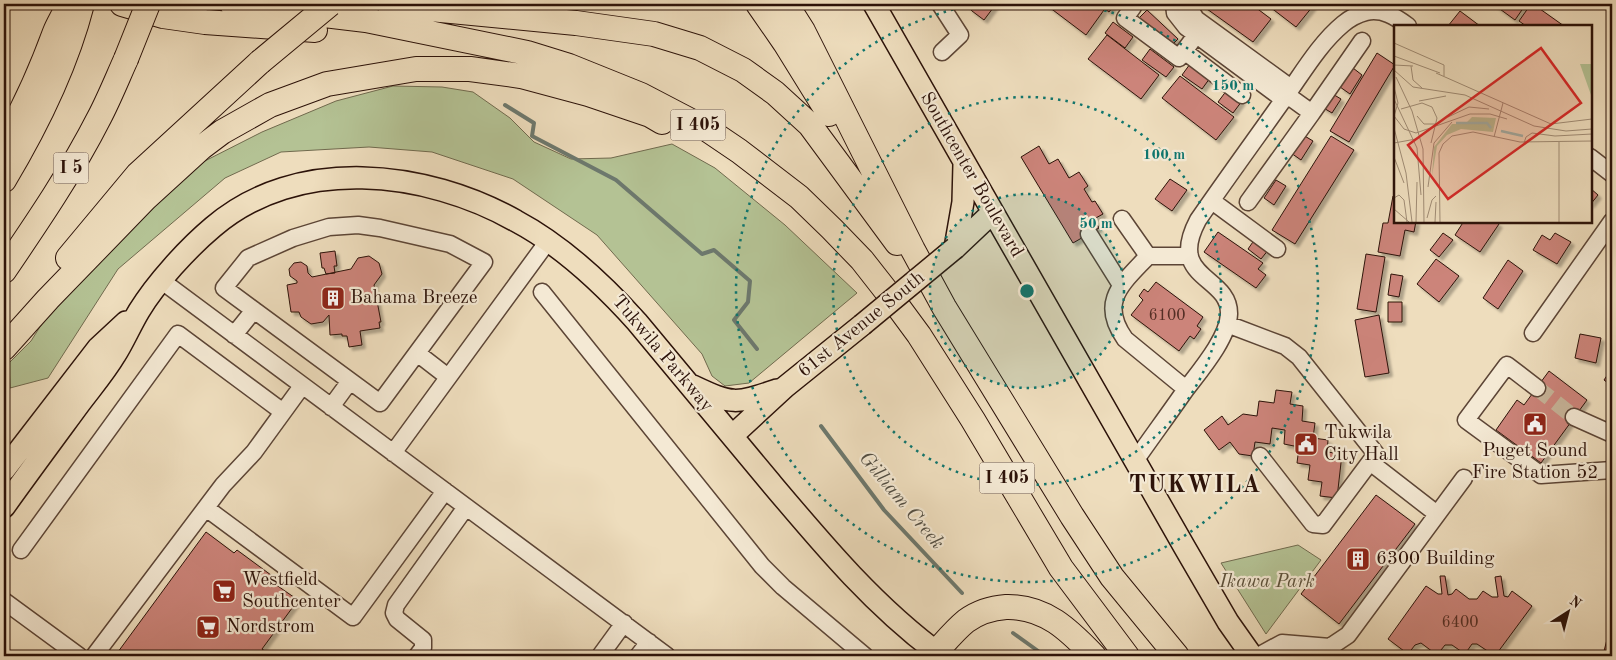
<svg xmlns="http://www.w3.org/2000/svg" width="1616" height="660" viewBox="0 0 1616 660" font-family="'Old Standard TT',serif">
<defs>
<filter id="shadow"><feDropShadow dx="3.5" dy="3.5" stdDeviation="1" flood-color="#0004"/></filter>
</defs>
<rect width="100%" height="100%" fill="#eeddbd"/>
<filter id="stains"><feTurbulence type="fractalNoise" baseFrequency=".004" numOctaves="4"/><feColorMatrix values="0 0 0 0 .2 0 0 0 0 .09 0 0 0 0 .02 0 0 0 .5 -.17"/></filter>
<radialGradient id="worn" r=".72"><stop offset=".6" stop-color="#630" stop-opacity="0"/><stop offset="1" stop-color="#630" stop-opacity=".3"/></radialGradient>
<path fill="#b4c294" stroke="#706a4e" d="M393,86l49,1 31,5 37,26 24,24 37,17 40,-1 61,-14 43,24 70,57 72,68 -108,90 -24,3 -13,-10 -10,-22 -105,-119 -84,-56 -81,-27 -63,-5 -88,5 -56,26 -107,91 -70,109 -38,10 -1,-25 22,-22 19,-30 145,-145 67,-34 74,-31z
M1298,545l23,15 -55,74 -45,-71z"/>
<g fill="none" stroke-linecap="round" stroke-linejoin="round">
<path stroke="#6d786d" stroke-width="4" d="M505,105l29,18 -2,13 84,44 86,74 12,-4 36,31 -2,21 -14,18 23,29
M821,426l63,84 78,83
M1013,633l32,23"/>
</g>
<path fill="#cc847a" stroke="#2c1209" filter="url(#shadow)" d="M966,4h30l-12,16 -12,-9z
M1045,4h51l8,6 -18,25z
M1098,4h17l-6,8z
M1200,4h51l20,15 -18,23z
M1272,4h38l3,2 -17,21 -26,-20z
M1493,4h33l-11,16z
M1531,4h2l31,22h-38l-7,-5z
M1147,10l31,29 -9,9 -31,-29z
M1460,11l20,15h-32z
M1113,22l20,15 -8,11 -20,-15z
M1107,35l52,40 -18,24 -53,-40z
M1150,49l24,18 -8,10 -24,-17z
M1377,53l18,12 -46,77 -19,-11z
M1190,64l20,14 -8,11 -20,-14z
M1353,68l9,7 -12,19 -10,-7z
M1180,76l54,41 -18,23 -54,-42z
M1227,90l15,11 -9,12 -15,-11z
M1331,93l10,6 -9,14 -10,-6z
M1303,135l10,6 -12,19 -10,-7z
M1331,136l23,14 -59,94 -23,-14z
M1039,146l10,18 9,-5 11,19 10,-6 9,14 -4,3 8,13 3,-1 8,13 -9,5 5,9 -26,15 -52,-86z
M1170,179l17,11 -15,21 -17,-12z
M1276,180l10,6 -12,19 -10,-7z
M1590,188l8,7 -8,10z
M1393,196l2,1v24h21l-2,11 -9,-2 -5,26 -22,-4 5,-29h5z
M1464,221h30l5,3 -19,28 -25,-17z
M1218,232l45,31 -5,6 8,6 -10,13 -52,-36z
M1443,233l10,7 -14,17 -9,-7z
M1555,233l16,9 -14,22 -24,-14 9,-15 8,5z
M1255,239l14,10 -8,10 -13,-10z
M335,251l2,15h-3l1,7 -9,1 -2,-6h-2l-2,-15z
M1366,254l19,3 -9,55 -19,-3z
M369,256l10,7 3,11 -8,11 7,37h-2l1,6 -20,3 2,14 -13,2 -2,-11h-5v-2l-12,1 -1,-20 -6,7 -12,2 -10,-7 -2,-5h-8l-4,-27 10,-2v-2l-7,-5 -1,-7 5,-6 7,-1 6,4 1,7 4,4 39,-8 7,-11z
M1436,259l23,17 -20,26 -22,-18z
M1508,260l15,11 -25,38 -15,-11z
M1391,274l12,2 -4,21 -11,-2z
M1156,282l47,35 -6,9 4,3 -7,10 -4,-3 -11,15 -48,-36 12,-15 -4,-4 5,-7 4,3z
M1388,302h14v20h-14z
M1379,315l10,58 -24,4 -10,-57z
M1580,334l21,4 -5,25 -21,-5z
M1612,368v18l-8,-6z
M1549,371l38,29 -46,63 -45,-33 21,-30 7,5z
M1276,390l16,2 -2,12 13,2 -1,15 13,2 -2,15 15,2 -1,12 15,2 -5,44 -17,-2 2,-14 -14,-2 2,-15 -13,-2 2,-16 -15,-3 1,-14 -13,-2 -2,16 -15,-2 -2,14 -14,-2 -9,-12 -11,8 -15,-20 18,-14 6,9 15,-11 14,2 2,-15 15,2z
M1376,495l39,29 -76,100 -38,-30z
M206,532l28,21 3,-3 38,28 -3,4 26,18 -36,49 10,7h-157z
M1440,576h5l3,19 4,-1 4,-5 13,10h8l6,-8 9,6h6l-3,-20 6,-1 3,20 4,1 4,-6 20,15 -37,50 -18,-12h-5l-7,10 -13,-9h-7l-8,10 -16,-12 -6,2 -7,9 -20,-15 38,-53 12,8h4z
M1612,620v36h-3l-6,-1z"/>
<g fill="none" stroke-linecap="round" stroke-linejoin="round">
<path stroke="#c7b499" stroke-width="16" stroke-dasharray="16 8" stroke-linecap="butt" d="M1537,388l37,29"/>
<g stroke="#5c4536" stroke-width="19">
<path id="minor" d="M940,4l20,31 -18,17
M1130,4l3,3 -8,11 54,40 23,-31
M1174,4l1,9 11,14 97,72
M1187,4l9,15 95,69
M1184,51l58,44
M1287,95l25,18 50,-72
M1590,157l22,17
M1212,201l65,48
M1248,202l64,-89
M1122,219l26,37
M358,225l22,3 70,16 34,18 -104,141 -156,-115 24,-30 45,-20 36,-11z
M1089,234l32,51
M162,281l505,375
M542,292l220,274 21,21 82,69
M1227,324l58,22 14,11 77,97 -53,71 -10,-1 -53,-68
M1533,333l79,-112
M234,335l20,-25
M417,353l31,24
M1537,388l-30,-23 -41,55 75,55 71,-5
M1186,389l-61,-50c-27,-38 -2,-56 23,-83h42
M331,407l19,-26
M1574,417l38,17
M393,453l155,-212
M1135,461c16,-23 33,-46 49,-69 14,-19 44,-53 45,-78 1,-39 -63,-34 -31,-94 29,-42 59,-83 88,-124 17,-24 34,-53 57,-72 6,-5 15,-10 23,-12 16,-4 30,5 42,14
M1370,462l67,52
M206,508l147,109 92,-126
M21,550l157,-216 105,78
M4,601l75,55
M94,656l129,-171 31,-33 48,-66
M417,656l6,-8v-8l-26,-21 -3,-6 2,-8 70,-98
M600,656l24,-33
M638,656l11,-14
M1258,656l24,-13 48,4 18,-12 116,-157"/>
</g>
<g stroke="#2c1209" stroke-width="24">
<path id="major" d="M874,4l311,544 43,74 24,34
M955,248l8,-46 1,-38
M955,248l37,-35
M693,386c40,19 42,18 84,4
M732,436l53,-49 77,-62
M4,470l94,-122 28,-26
M4,507c25,-35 51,-70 76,-104 12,-16 25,-31 35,-48 9,-14 15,-29 24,-44 17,-28 49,-63 74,-84 84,-72 213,-57 303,-6 47,25 86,62 121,101 45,54 90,108 134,161 53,63 105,125 171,173"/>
</g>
<g stroke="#2c1209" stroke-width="26">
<path id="highway" d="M122,4l41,12 42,6 110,8
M232,4l134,16 161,33 42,13 72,29 67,35 31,21 60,46 33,32 30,31 29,37 28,38 54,85 88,148 66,88
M389,4l31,4 156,15 78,11 46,14 43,22 32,23 35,32 87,118
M758,4l27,39 44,71
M786,4l17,27 110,219 31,57 128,209 40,61 65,79
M4,142c21,-35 37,-72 51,-110 4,-10 10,-18 13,-28
M4,180c33,-55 62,-114 78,-176
M68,258l70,-84 122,-112
M4,271c34,-50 68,-100 95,-153 10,-19 18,-39 27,-59
M4,348l44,-49 97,-100 57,-52 20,-15 48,-27 57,-21 89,-15h54l51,7 67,18 62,21 12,7
M936,652c10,-11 19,-22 30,-31 11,-8 26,-13 40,-14 39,-1 63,23 88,49"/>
</g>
<use href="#minor" stroke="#f4e9d4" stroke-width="16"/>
<use href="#major" stroke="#eeddbd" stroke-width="21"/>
<use href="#highway" stroke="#eeddbd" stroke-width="24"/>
<g stroke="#2c1209" stroke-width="24" stroke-linecap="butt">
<path id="major-bridge" d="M862,325l93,-77"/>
</g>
<g stroke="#2c1209" stroke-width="26" stroke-linecap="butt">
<path id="highway-bridge" d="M126,59l22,-55
M260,62l70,-58"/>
</g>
<use href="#major-bridge" stroke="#eeddbd" stroke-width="21"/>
<use href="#highway-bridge" stroke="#eeddbd" stroke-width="24"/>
</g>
<circle cx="1027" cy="291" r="97" fill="#0f766e" fill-opacity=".12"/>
<g fill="none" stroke="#0f766e" stroke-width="2.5" stroke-dasharray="2.5 5">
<circle cx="1027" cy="291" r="97"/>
<circle cx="1027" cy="291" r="194"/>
<path d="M1075 4A291 291 0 1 1 979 4"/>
</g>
<defs>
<g id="building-square" transform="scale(1.25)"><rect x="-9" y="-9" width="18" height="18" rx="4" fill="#8f2418" stroke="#f4e9d4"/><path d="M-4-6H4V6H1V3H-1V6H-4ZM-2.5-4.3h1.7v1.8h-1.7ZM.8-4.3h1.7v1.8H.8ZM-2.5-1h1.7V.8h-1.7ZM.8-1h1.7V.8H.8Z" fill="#fff"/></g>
<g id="civic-square" transform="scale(1.25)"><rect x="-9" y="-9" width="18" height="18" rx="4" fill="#8f2418" stroke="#f4e9d4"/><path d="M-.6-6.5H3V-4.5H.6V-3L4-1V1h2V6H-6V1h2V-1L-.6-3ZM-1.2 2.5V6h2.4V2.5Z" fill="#fff"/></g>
<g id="supermarket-square" transform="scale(1.25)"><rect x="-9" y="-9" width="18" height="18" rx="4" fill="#8f2418" stroke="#f4e9d4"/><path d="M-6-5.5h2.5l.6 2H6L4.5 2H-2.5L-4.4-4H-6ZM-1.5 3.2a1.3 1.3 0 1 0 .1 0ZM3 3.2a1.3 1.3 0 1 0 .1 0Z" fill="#fff"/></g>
</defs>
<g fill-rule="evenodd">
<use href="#building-square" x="333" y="298"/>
<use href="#civic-square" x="1535" y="424"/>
<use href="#civic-square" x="1306" y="444"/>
<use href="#building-square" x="1358" y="559"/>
<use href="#supermarket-square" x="224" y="591"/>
<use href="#supermarket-square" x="208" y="627"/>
</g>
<g text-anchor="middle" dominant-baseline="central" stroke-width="4.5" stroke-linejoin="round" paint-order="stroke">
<g font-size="16" fill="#542e25">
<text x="1167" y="316">6100</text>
<text x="1460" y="623">6400</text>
</g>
<g fill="#f4e9d4" stroke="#685246" stroke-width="1">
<rect x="670.5" y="109.5" width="55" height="31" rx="4"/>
<rect x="53.5" y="152.5" width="35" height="31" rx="4"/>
<rect x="979.5" y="462.5" width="55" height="31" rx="4"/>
</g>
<g font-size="18" font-weight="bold" fill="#2c1209">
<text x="698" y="125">I 405</text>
<text x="71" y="168">I 5</text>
<text x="1007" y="478">I 405</text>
</g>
<g font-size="19" fill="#2c1209" stroke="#f4e9d4">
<text transform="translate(971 175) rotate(60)">Southcenter Boulevard</text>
<text transform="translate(862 325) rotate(-39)">61st Avenue South</text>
<text transform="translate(662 354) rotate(50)">Tukwila Parkway</text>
</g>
<g font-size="19" fill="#2c1209" stroke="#f4e9d4" text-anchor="start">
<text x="350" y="298">Bahama Breeze</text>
<text x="1324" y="433">Tukwila<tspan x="1324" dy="22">City Hall</tspan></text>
<text x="1535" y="451" text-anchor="middle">Puget Sound<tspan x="1535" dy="22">Fire Station 52</tspan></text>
<text x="1376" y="559">6300 Building</text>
<text x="242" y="580">Westfield<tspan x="242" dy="22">Southcenter</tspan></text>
<text x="226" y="627">Nordstrom</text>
</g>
<g font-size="19" font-style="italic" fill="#5c503a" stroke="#f4e9d4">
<text x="1267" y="582">Ikawa Park</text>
</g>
<g font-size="20" font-style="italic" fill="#524e43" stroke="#f4e9d4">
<text transform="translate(901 501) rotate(50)">Gilliam Creek</text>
</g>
<g font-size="24" font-weight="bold" letter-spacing="1" fill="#2c1209" stroke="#f4e9d4">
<text x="1195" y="486">TUKWILA</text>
</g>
</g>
<g transform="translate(1394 25)">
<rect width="198" height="198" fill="#eeddbd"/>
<path d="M186,39h11v31zM78,92l24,1 -3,14 -32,-3 -14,6 -10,11 -5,30 2,-29 18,-23h13z" fill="#b4c294"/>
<path fill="none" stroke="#99bcb0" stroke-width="2.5" d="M62,98h31l4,5M107,106l22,5"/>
<path fill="none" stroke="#a08c75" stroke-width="1" d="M0,18l50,22v11M0,31l46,17M0,40l19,1M17,41l2,14 9,8M0,45l19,17 52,8 69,31 32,5 26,-2M42,48l115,51 41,-5M2,52l16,34 11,38 1,73M0,62l4,16 -4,13M0,74l23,49 4,47M25,76l27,-5M7,84l21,-6 10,4 5,11 -6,25M0,91l10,13 12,4 54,-19h20l17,5M23,91l7,8h12M54,92l21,-10 20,2M0,103l12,45 6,49M100,112l9,-34M165,117v80M0,118l22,-4M130,118l2,-6 6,-4 23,3 37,-2M0,132l10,26M34,162l6,-44 18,-21M0,173l5,-3 5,5 3,22M0,184l15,13M33,193l5,-18 4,-4M22,197l1,-40M41,197l1,-20M46,197l-1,-69 4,-9 9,-8 21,-4 47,10 72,-1"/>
<path fill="#d62828" fill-opacity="0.15" stroke="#d62828" stroke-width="2.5" d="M147,23l40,55 -133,96 -40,-54z"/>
<rect width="198" height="198" fill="none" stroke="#2c1209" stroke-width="2.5"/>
</g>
<circle cx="1027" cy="291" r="8" fill="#0f766e" stroke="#f4e9d4" stroke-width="2.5"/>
<g font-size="15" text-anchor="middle" font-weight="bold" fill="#0f766e" stroke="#f4e9d4" stroke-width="4.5" stroke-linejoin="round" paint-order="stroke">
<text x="1233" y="90">150 m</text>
<text x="1164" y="159">100 m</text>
<text x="1096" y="228">50 m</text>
</g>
<rect width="1616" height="660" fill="none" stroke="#eeddbd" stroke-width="20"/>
<rect x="5" y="5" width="1606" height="650" fill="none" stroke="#2c1209" stroke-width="2.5"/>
<rect x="10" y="10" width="1596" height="640" fill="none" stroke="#2c1209"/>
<g transform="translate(1568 612) rotate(36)" stroke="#f4e9d4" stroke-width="4" paint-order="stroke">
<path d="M0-4L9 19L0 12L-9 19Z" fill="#2c1209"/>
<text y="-8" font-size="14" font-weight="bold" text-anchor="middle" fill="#2c1209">N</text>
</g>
<rect width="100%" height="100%" filter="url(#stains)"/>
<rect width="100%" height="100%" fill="url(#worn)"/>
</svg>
